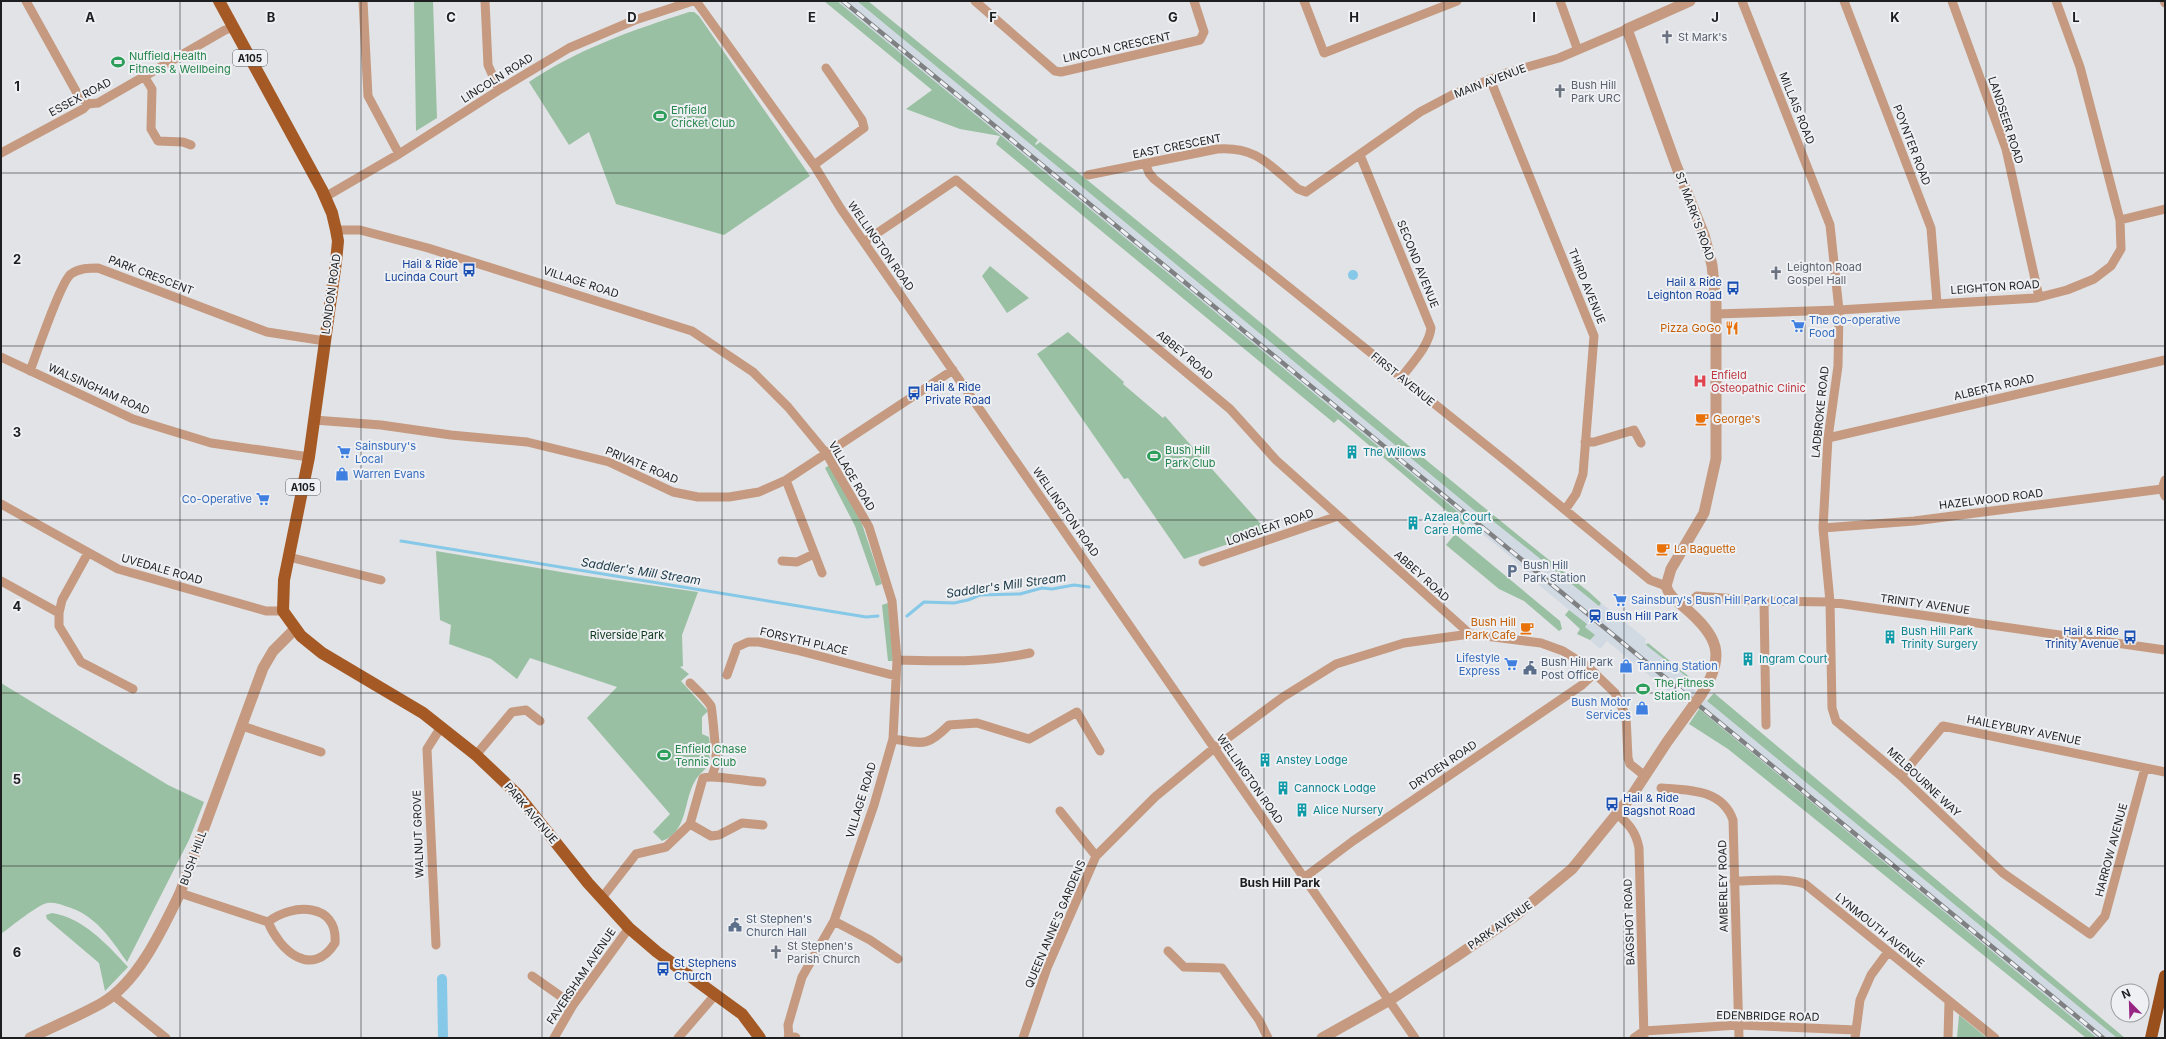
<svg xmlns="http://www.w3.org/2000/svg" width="2166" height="1039" viewBox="0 0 2166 1039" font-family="Inter,sans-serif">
<rect width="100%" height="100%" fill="#e1e3e6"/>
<path fill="#d1d9e2" d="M837,1h20l618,509 8,2 116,93 2,-2 45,36 -1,2 2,4 40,32 -3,4 10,9 423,348h-20l-410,-339 -4,4 -76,-62 -7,8 -10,-9 5,-5 -10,-8 1,-3 -47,-39 -28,-28 -45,-36 1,-2z"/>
<path fill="#9ac0a3" d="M414,1h19l4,117 -21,13z
M824,1h13l631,519 -5,5 -125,-106 -4,4 -338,-279 4,-8 -40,-7 -54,-20 26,-19z
M857,1h11l170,139 -3,4 1,1 4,-3c185,148 364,303 549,450l12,11 -2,3 -116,-93 -1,1 -7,-3z
M689,12h5l5,4 111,160 -86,59 -108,-31 -27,-72 -20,13 -40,-63c49,-33 104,-52 160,-70z
M990,266l39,32 -22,15 -25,-37z
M1068,332l56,50 -1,2 40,34 2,-2 102,115 -83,28 -56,-81 -4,1 -87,-125z
M831,464l31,60 20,60 -6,2 -21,-60 -30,-58z
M1455,534l105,87 2,8 -3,2 -35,-30 -25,-12 -53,-44z
M436,551l143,24 119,17 -16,43 1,31 -3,1 9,7 -8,7 27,30 -6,6v17l7,3 1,7 -4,3c1,5 5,10 4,14 -3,9 -11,12 -15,20 -12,20 -7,51 -33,60l-9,-9 17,-18 -83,-96 30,-31 -87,-29 -13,21 -26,-20 -42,-15 2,-19 -11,-5z
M888,603l5,58h-5l-6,-56z
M1569,610l18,14 -2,3 10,8 -5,5 -13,-6 3,-5 -15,-14z
M1648,643l50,41 -4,5 -10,-8 3,-4 -41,-32z
M1,683l167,102 36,17 -15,38 -62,122c-17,-24 -32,-48 -62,-56 -5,-2 -12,-4 -18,-3 -11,3 -35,23 -46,31z
M1714,693l411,345h-8l-410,-337z
M1699,709l398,329h-11l-358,-289 -39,-25z
M52,913c31,5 55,31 76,54l-23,24 -6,-28 -52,-44 -1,-4z
M1959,1015l28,23h-30z"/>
<path fill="#86c8e7" d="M1348 275a5 5 0 1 1 10 0a5 5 0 1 1-10 0Z"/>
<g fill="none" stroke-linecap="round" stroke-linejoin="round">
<path stroke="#86c8e7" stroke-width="3" d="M401,541l465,76 12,-1
M907,616l17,-14 30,1 14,-3 12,-5 40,-1 22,-6 10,1 22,-4 15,2"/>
<path stroke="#86c8e7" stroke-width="10" d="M442,979l1,59"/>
<path stroke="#c59a80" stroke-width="9" d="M26,1l51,92 11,11
M363,1l5,95 31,58
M485,1l3,64 11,25
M696,1l118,164 27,44 574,829
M975,1l80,70 6,1 139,-32 4,-8 -10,-31
M1304,1l20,52 133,-52
M1560,1l17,47
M1742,1l88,224 9,85 -1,56 -10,72 -5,90 7,74 2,106 4,13 65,55 102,97 87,61 15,-18 40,-148
M1844,1l87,227 6,75
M1952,1l54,148 33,148
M2164,1l1,2
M144,76l8,13 -1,40 7,12 25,1 8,3
M1490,79l104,257 -11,138 -7,20 -11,16
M1,153l82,-44 5,-5 10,-1 127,-73 8,-2
M1360,155l71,173c-2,18 -19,35 -30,50
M814,165l50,-37 -2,-8 -36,-52
M1146,165l3,8 5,6 353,283 143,118 16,6
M1088,175l129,-26c40,-3 53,17 81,40l8,3 114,-80 34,-18 55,-22 50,-14 68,-29
M325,197l74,-43 100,-64 70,-42 66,-28 58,-19
M2120,220l45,-11
M336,230h24l68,18 264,83 61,41 35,35 38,46 28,48 15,26 23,74 5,59 -4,79 -19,66 -40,116 -32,56 -14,48 1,13
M864,242l92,-62 274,229 46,51 194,174
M1716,314l123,-4 197,-12 31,-8 27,-11 17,-13 10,-17 -1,-29 -40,-153 -24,-66
M1,357l132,62 78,24 98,14
M30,371c6,-16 31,-90 41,-97 8,-6 18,-6 27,-6l169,64 58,9
M314,420l67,5 70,10 76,7 82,20 64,30 25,5h31l30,-5 27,-12 167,-110
M1828,438l337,-78
M1585,442h9l40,-12 7,13
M786,480l36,93
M2165,480l-3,9 3,7
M1,504l117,65 148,42h17
M1823,528l91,-7 248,-32
M289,557l92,23
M782,561l15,1 17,-8
M1203,562l135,-46
M1,581l58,32 3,-13 26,-47
M1764,601l2,124
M1684,607l13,-11 67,5 66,1 335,48
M59,613v13l22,36 52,27
M897,660c45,1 89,3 133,-7
M727,675l10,-28 11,-5h11l37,8 100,26
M690,683c7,7 16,15 21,23 1,3 6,55 5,58 -1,4 -3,8 -4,12
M242,726l79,26
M893,739c30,4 33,9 56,-14l28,-2 52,16 48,-27 23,39
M476,755l36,-43 14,-2 14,11
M1901,776l42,-50 222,46
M1661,788c28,2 61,1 72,32l6,218
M1060,811l36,45
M1617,814c12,10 19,18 22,34l5,190
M690,824l21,12 8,-1 23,-12 21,2
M1305,877l48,-36 229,-156 13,-12
M1734,881c22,0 50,-4 71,3l190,154
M180,893l88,29c24,-19 70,-20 67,21 -23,36 -55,8 -67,-21
M601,899l35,-45 30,-7 24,-23 13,-46c8,-4 47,4 59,4
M834,921l36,19 28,19
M436,945l-9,-196 14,-22
M1168,951l16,16 38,1 37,52 9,18
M532,976l41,29
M113,995l53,43
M554,1038l19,-33 56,-77
M678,1038l37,-43
M1023,1038l24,-70 49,-112 59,-59 58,-48 70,-52 53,-33 68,-21 66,-9 71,9 22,8 24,15 28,27 11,23 2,42 2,6 15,12
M1634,1038l10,-7 95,-6 117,5
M1855,1038l5,-38 11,-25 17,-23
M1948,1038l1,-36"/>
<path stroke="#c59a80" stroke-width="11" d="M1690,1l-63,28 49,136 28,70 8,30 4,38v156l-12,54 -33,56 -5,17c3,10 11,15 18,21 34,29 43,48 17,88
M30,1038c24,-12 49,-22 72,-35 36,-21 60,-73 78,-110l83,-225 10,-17 22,-22
M789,1038h6
M1322,1038l68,-38 64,-42 61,-42 57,-47 61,-75 34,-52 26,-36"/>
<path stroke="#a55924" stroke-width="12" d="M219,1l103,189 10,23 4,17 2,11 -2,21 -27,195 -25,123 -1,31 18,25 21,17 101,60 53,42 41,39 71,89 41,45 28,24 85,62 18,24"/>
<path stroke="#99501c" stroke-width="12" d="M2151,1038l14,-62"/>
<g stroke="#7e8082" stroke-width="4.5">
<path id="rail" d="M843,1l1260,1037"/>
</g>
<use href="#rail" stroke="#eef0f3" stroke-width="3" stroke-dasharray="9" stroke-linecap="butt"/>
<path stroke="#c59a80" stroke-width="11" d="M1693,706l8,-11"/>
</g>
<path fill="none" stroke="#1d1e1f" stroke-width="1" stroke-opacity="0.55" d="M180,1v1037M361,1v1037M542,1v1037M722,1v1037M902,1v1037M1083,1v1037M1264,1v1037M1444,1v1037M1624,1v1037M1805,1v1037M1986,1v1037M1,173h2164M1,346h2164M1,520h2164M1,693h2164M1,866h2164"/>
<defs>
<g id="church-bare" transform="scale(1.08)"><path d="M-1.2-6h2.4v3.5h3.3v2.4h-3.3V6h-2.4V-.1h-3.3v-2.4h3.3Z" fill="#6b7280" stroke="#eef0f3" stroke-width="2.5" paint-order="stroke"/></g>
<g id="stadium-bare" transform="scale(1.08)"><path d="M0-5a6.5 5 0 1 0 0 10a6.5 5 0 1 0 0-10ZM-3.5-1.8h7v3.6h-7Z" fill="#2e9e5b" stroke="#eef0f3" stroke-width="2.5" paint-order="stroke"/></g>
<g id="bus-bare" transform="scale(1.08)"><path d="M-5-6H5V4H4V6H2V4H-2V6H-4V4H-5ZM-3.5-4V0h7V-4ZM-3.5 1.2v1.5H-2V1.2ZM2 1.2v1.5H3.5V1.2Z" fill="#1a4fb4" stroke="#eef0f3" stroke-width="2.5" paint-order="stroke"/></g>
<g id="supermarket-bare" transform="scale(1.08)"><path d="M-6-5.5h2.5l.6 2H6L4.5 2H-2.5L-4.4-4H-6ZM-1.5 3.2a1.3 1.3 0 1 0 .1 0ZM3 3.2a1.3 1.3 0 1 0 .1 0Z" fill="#3f7fe0" stroke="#eef0f3" stroke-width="2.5" paint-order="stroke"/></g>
<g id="restaurant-bare" transform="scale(1.08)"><path d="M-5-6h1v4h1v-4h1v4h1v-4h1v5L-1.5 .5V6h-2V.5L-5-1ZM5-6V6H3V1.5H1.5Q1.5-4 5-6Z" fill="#e8710a" stroke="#eef0f3" stroke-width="2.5" paint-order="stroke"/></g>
<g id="hospital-bare" transform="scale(1.08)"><path d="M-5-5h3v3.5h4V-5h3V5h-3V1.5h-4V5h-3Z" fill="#e0444e" stroke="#eef0f3" stroke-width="2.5" paint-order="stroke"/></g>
<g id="cafe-bare" transform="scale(1.08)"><path d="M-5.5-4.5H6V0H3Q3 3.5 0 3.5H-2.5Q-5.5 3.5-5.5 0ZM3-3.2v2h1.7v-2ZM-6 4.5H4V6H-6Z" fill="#e8710a" stroke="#eef0f3" stroke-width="2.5" paint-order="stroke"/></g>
<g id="building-bare" transform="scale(1.08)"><path d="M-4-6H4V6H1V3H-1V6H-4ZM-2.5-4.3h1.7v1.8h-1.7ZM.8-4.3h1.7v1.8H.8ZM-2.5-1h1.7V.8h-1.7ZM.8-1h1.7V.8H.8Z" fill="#0f9aa8" stroke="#eef0f3" stroke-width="2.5" paint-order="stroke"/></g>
<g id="shop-bare" transform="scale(1.08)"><path d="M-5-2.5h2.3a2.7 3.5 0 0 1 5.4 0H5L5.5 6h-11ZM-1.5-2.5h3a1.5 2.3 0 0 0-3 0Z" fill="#3f7fe0" stroke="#eef0f3" stroke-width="2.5" paint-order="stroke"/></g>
<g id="parking-bare" transform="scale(1.08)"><path d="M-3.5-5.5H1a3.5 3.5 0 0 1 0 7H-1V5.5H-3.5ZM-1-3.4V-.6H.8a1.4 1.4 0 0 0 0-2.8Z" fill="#5c6f8a" stroke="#eef0f3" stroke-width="2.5" paint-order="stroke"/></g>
<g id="station-bare" transform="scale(1.08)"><path d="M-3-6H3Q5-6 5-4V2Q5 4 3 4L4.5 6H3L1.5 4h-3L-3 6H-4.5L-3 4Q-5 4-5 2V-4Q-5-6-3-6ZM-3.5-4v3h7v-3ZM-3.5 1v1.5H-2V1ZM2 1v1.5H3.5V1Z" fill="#1a4fb4" stroke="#eef0f3" stroke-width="2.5" paint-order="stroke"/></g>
<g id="civic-bare" transform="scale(1.08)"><path d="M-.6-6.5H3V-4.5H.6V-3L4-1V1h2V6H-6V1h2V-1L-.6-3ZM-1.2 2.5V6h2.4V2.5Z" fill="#5c6f8a" stroke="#eef0f3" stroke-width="2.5" paint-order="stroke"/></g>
</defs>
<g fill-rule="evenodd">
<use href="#church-bare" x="1667" y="37"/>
<use href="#stadium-bare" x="118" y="62"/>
<use href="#church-bare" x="1560" y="91"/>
<use href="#stadium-bare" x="660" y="116"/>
<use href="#bus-bare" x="469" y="270"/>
<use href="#church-bare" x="1776" y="273"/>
<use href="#bus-bare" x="1733" y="288"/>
<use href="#supermarket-bare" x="1798" y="326"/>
<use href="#restaurant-bare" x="1732" y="328"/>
<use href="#hospital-bare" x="1700" y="381"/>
<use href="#bus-bare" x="914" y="393"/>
<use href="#cafe-bare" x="1702" y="419"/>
<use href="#supermarket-bare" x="344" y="452"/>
<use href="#building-bare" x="1352" y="452"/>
<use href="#stadium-bare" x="1154" y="456"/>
<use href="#shop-bare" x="342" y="474"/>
<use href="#supermarket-bare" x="263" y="499"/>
<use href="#building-bare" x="1413" y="523"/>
<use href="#cafe-bare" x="1663" y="549"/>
<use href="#parking-bare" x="1512" y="571"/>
<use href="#supermarket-bare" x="1620" y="600"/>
<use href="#station-bare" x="1595" y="616"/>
<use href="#cafe-bare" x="1527" y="628"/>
<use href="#building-bare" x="1890" y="637"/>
<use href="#bus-bare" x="2130" y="637"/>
<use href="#building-bare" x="1748" y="659"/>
<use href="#supermarket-bare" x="1511" y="664"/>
<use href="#shop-bare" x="1626" y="666"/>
<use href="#civic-bare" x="1530" y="668"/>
<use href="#stadium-bare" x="1643" y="689"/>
<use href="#shop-bare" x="1642" y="708"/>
<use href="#stadium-bare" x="664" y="755"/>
<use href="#building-bare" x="1265" y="760"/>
<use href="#building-bare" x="1283" y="788"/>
<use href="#bus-bare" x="1612" y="804"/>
<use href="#building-bare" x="1302" y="810"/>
<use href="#civic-bare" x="735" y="925"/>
<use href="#church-bare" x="776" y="952"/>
<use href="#bus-bare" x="663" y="969"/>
</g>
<g text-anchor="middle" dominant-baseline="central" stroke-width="4" stroke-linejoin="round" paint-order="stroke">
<g fill="#eef0f3" stroke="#5c5d5f" stroke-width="1">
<rect x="233" y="50" width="34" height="16" rx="3"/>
<rect x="286" y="479" width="34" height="16" rx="3"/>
</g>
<g font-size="10" font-weight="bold" fill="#1d1e1f">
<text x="250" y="58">A105</text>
<text x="303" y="487">A105</text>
</g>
<g font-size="11" fill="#5b616d" stroke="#eef0f3" text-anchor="start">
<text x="1678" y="37">St Mark's</text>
<text x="1571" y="85">Bush Hill<tspan x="1571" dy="13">Park URC</tspan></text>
<text x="1787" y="267">Leighton Road<tspan x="1787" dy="13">Gospel Hall</tspan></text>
<text x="787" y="946">St Stephen's<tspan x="787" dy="13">Parish Church</tspan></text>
</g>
<g font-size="11" fill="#1d1e1f" stroke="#eef0f3">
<text transform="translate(1117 47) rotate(-12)">LINCOLN CRESCENT</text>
<text transform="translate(497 78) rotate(-32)">LINCOLN ROAD</text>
<text transform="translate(1490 81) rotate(-21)">MAIN AVENUE</text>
<text transform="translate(80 97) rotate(-28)">ESSEX ROAD</text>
<text transform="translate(1797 108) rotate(68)">MILLAIS ROAD</text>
<text transform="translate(2006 120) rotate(72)">LANDSEER ROAD</text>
<text transform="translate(1912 145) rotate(69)">POYNTER ROAD</text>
<text transform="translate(1177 146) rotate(-11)">EAST CRESCENT</text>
<text transform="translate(1695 216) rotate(70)">ST MARK'S ROAD</text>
<text transform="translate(881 246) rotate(55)">WELLINGTON ROAD</text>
<text transform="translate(1418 264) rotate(68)">SECOND AVENUE</text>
<text transform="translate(151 275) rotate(21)">PARK CRESCENT</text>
<text transform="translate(581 282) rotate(18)">VILLAGE ROAD</text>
<text transform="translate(1587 286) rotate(68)">THIRD AVENUE</text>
<text transform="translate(1995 287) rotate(-4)">LEIGHTON ROAD</text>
<text transform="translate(331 294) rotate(-82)">LONDON ROAD</text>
<text transform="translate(1185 355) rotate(40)">ABBEY ROAD</text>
<text transform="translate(1403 379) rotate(39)">FIRST AVENUE</text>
<text transform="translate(1994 387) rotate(-13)">ALBERTA ROAD</text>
<text transform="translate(99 389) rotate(24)">WALSINGHAM ROAD</text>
<text transform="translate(1820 412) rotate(-84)">LADBROKE ROAD</text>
<text transform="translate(642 465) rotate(23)">PRIVATE ROAD</text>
<text transform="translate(852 476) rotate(59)">VILLAGE ROAD</text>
<text transform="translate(1991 499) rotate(-7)">HAZELWOOD ROAD</text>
<text transform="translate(1066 512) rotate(55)">WELLINGTON ROAD</text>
<text transform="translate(1270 527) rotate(-19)">LONGLEAT ROAD</text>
<text transform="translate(162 569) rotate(16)">UVEDALE ROAD</text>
<text transform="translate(1422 576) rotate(42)">ABBEY ROAD</text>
<text transform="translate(1925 604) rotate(8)">TRINITY AVENUE</text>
<text transform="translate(804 641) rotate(13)">FORSYTH PLACE</text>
<text transform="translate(2024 730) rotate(11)">HAILEYBURY AVENUE</text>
<text transform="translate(1443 765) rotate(-34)">DRYDEN ROAD</text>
<text transform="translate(1250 779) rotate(55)">WELLINGTON ROAD</text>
<text transform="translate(1924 782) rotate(43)">MELBOURNE WAY</text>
<text transform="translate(861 800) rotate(-73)">VILLAGE ROAD</text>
<text transform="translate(531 813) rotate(50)">PARK AVENUE</text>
<text transform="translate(418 834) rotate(-92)">WALNUT GROVE</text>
<text transform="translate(2111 850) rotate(-75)">HARROW AVENUE</text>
<text transform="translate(193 858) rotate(-70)">BUSH HILL</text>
<text transform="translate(1723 886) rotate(-91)">AMBERLEY ROAD</text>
<text transform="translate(1629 922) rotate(-92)">BAGSHOT ROAD</text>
<text transform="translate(1055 924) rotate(-67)">QUEEN ANNE'S GARDENS</text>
<text transform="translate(1500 925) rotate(-35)">PARK AVENUE</text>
<text transform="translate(1880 930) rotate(39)">LYNMOUTH AVENUE</text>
<text transform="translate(581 976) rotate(-56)">FAVERSHAM AVENUE</text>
<text transform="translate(1768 1016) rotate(1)">EDENBRIDGE ROAD</text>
</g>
<g font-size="11" fill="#27864d" stroke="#eef0f3" text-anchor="start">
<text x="129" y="56">Nuffield Health<tspan x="129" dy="13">Fitness &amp; Wellbeing</tspan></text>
<text x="671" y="110">Enfield<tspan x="671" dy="13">Cricket Club</tspan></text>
<text x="1165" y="450">Bush Hill<tspan x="1165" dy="13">Park Club</tspan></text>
<text x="1654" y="683">The Fitness<tspan x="1654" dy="13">Station</tspan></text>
<text x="675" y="749">Enfield Chase<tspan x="675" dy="13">Tennis Club</tspan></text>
</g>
<g font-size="11" fill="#164399" stroke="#eef0f3" text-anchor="start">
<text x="458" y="264" text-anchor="end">Hail &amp; Ride<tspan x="458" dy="13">Lucinda Court</tspan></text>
<text x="1722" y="282" text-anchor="end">Hail &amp; Ride<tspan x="1722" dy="13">Leighton Road</tspan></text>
<text x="925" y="387">Hail &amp; Ride<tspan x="925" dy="13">Private Road</tspan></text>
<text x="1606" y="616">Bush Hill Park</text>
<text x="2119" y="631" text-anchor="end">Hail &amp; Ride<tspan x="2119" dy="13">Trinity Avenue</tspan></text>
<text x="1623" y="798">Hail &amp; Ride<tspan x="1623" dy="13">Bagshot Road</tspan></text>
<text x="674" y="963">St Stephens<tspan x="674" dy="13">Church</tspan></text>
</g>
<g font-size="11" fill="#366cbe" stroke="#eef0f3" text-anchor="start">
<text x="1809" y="320">The Co-operative<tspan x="1809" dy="13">Food</tspan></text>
<text x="355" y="446">Sainsbury's<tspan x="355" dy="13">Local</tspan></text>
<text x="353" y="474">Warren Evans</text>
<text x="252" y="499" text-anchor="end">Co-Operative</text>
<text x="1631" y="600">Sainsbury's Bush Hill Park Local</text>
<text x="1500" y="658" text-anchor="end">Lifestyle<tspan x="1500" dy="13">Express</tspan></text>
<text x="1637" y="666">Tanning Station</text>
<text x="1631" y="702" text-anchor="end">Bush Motor<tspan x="1631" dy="13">Services</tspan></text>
</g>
<g font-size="11" fill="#c56008" stroke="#eef0f3" text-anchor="end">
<text x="1721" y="328">Pizza GoGo</text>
<text x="1713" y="419" text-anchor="start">George's</text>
<text x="1674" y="549" text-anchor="start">La Baguette</text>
<text x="1516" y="622">Bush Hill<tspan x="1516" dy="13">Park Cafe</tspan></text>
</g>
<g font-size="11" fill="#be3a42" stroke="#eef0f3" text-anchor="start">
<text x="1711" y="375">Enfield<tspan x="1711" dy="13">Osteopathic Clinic</tspan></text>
</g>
<g font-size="11" fill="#0d838f" stroke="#eef0f3" text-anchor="start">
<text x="1363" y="452">The Willows</text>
<text x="1424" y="517">Azalea Court<tspan x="1424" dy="13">Care Home</tspan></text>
<text x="1901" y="631">Bush Hill Park<tspan x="1901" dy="13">Trinity Surgery</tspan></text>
<text x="1759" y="659">Ingram Court</text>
<text x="1276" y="760">Anstey Lodge</text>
<text x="1294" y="788">Cannock Lodge</text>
<text x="1313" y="810">Alice Nursery</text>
</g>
<g font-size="11" fill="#4e5e75" stroke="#eef0f3" text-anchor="start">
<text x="1523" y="565">Bush Hill<tspan x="1523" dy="13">Park Station</tspan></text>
<text x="1541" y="662">Bush Hill Park<tspan x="1541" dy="13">Post Office</tspan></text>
<text x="746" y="919">St Stephen's<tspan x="746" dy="13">Church Hall</tspan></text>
</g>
<g font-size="11" fill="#0c361b" stroke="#eef0f3">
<text x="627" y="635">Riverside Park</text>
</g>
<g font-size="12" font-style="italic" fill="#193846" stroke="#eef0f3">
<text transform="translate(641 571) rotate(9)">Saddler's Mill Stream</text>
<text transform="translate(1006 585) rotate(-8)">Saddler's Mill Stream</text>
</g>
<g font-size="12" font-weight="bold" fill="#1d1e1f" stroke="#eef0f3">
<text x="1280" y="882">Bush Hill Park</text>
</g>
</g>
<g font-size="13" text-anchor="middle" font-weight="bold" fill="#1d1e1f" stroke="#eef0f3" stroke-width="4" stroke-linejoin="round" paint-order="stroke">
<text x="90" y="22">A</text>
<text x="271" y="22">B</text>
<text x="451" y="22">C</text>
<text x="632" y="22">D</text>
<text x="812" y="22">E</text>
<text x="993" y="22">F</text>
<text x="1173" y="22">G</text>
<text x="1354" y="22">H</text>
<text x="1534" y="22">I</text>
<text x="1715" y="22">J</text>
<text x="1895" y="22">K</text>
<text x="2076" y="22">L</text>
<text x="17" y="91">1</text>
<text x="17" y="264">2</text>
<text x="17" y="437">3</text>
<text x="17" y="611">4</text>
<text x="17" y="784">5</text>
<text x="17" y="957">6</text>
</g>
<rect width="2166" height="1039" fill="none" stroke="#1d1e1f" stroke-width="4"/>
<g transform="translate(2130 1003) rotate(337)"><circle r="19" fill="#eef0f3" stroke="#9a9c9e"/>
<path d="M0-3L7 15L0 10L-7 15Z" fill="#962584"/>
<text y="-6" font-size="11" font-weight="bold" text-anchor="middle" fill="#1d1e1f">N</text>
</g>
</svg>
